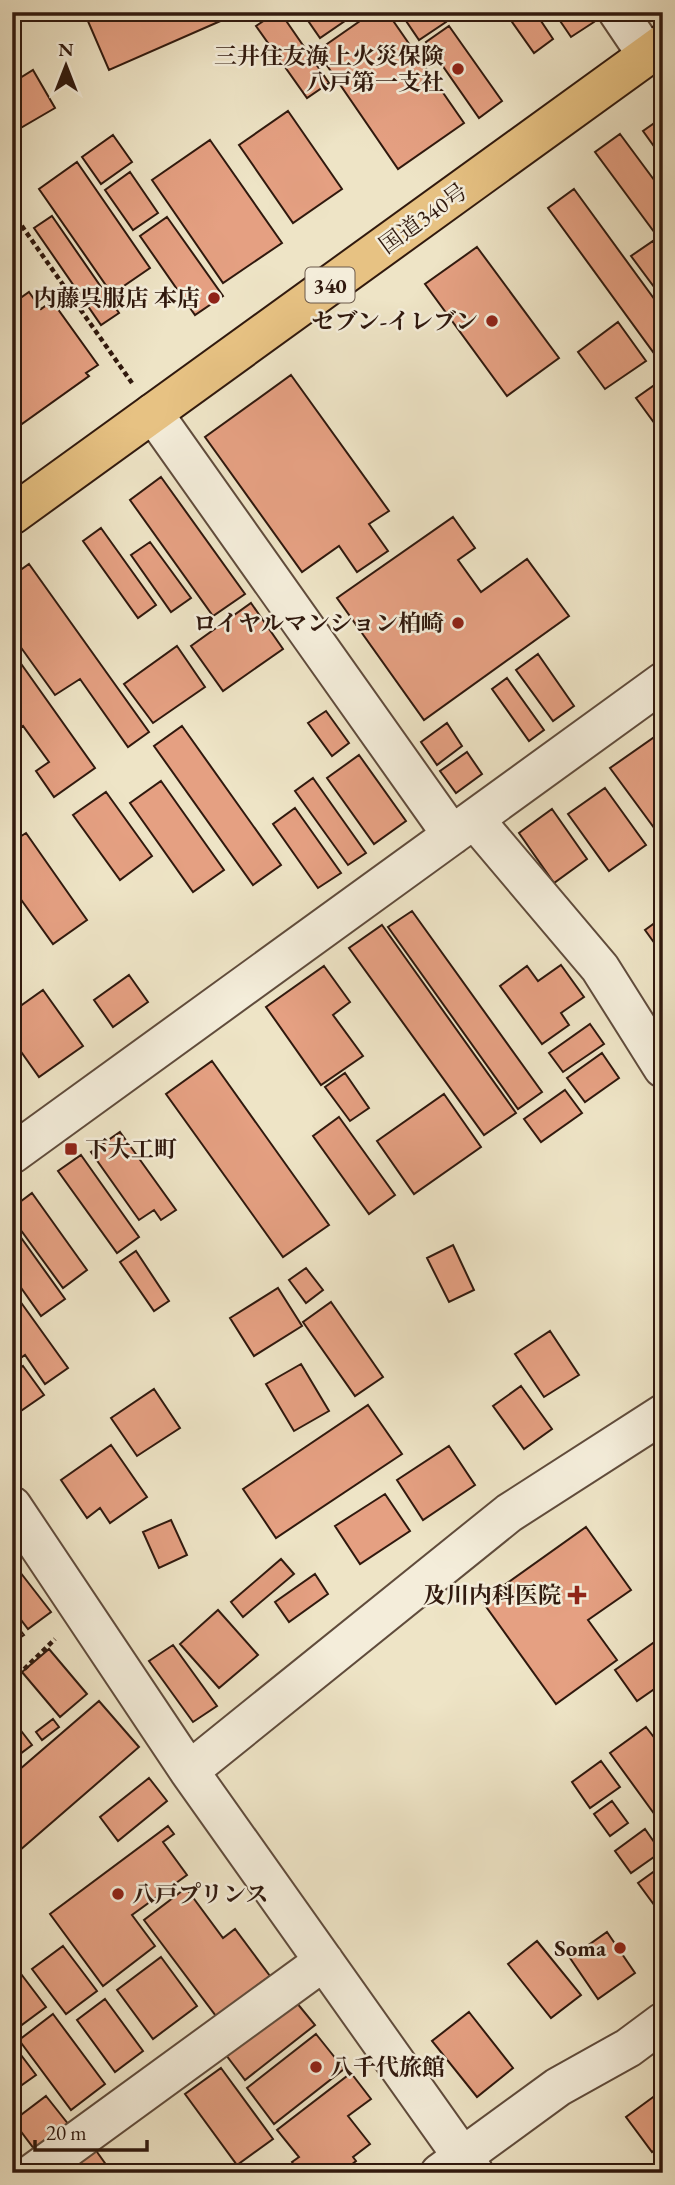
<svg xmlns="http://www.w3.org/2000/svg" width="675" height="2185" viewBox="0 0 675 2185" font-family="'EB Garamond','Noto Serif JP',serif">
<rect width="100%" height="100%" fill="#eee4c6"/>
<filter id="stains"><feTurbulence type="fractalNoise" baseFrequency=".00286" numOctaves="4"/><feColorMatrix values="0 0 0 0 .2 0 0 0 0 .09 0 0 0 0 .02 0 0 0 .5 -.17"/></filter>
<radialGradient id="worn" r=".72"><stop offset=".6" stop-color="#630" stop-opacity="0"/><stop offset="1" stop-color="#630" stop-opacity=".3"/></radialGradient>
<path fill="#e5a082" stroke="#30190e" stroke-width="2" d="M84,12h157l-132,58z
M277,12h3l49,71 -22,15 -51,-72z
M302,12h56l-38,26z
M373,12h14l77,111 -66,46 -81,-118z
M400,12h39l7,10 -27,18z
M505,12h30l18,27 -19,14z
M554,12h34l6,10 -23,15z
M449,26l53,75 -23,17 -53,-76z
M33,70l22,38 -43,25v-50z
M288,111l54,78 -49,34 -54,-78z
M663,117v42l-20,-28z
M620,134l43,58v52l-68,-92z
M113,135l19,27 -31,22 -19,-27z
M210,140l72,103 -59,40 -71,-103z
M77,162l73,106 -38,26 -73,-105z
M130,172l28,41 -25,17 -28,-40z
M574,189l89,122v40l-7,5 -108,-148z
M52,216l67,97 -18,12 -67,-97z
M167,217l56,79 -28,19 -55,-79z
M653,241l10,14v44l-32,-43z
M477,247l82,111 -52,38 -82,-112z
M29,292l12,17 11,-8 46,64 -12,8 3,3 -77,55v-127z
M618,322l28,39 -41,28 -27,-37z
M291,375l98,136 -20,13 19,27 -31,21 -18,-26 -37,26 -97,-135z
M663,379v56l-27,-37z
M161,477l84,117 -32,22 -83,-116z
M453,517l22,31 -17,12 23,32 46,-33 42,57 -145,104 -87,-122z
M101,528l55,77 -18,13 -55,-77z
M150,542l41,56 -20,14 -40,-57z
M29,564l120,168 -21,15 -48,-68 -25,16 -43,-60v-59z
M251,603l32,46 -60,42 -32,-45z
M177,646l28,41 -52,36 -29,-39z
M12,651l83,117 -41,29 -18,-26 13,-9 -26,-36 -11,8z
M538,654l36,52 -21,15 -37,-51z
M507,678l37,52 -15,11 -37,-52z
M326,711l23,32 -17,13 -24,-33z
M447,723l15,23 -25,19 -16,-23z
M182,726l99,139 -28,20 -99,-139z
M663,731v109l-53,-72z
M467,752l15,22 -26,19 -16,-22z
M359,755l47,66 -32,23 -47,-66z
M313,778l53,75 -18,12 -53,-74z
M161,781l63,89 -31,22 -63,-89z
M605,788l41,57 -37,26 -41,-57z
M106,792l46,64 -32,24 -47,-65z
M295,808l46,65 -23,15 -45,-64z
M552,809l35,50 -33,24 -35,-50z
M26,833l61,87 -34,24 -41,-57v-45z
M412,911l130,181 -24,17 -130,-182z
M663,917v38l-18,-25z
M382,925l134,188 -32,22 -135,-187z
M561,965l23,32 -23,16 8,12 -27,19 -42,-58 27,-20 11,15z
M324,966l26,36 -17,13 30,41 -42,29 -55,-78z
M129,975l19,27 -35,25 -19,-27z
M43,990l40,56 -44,31 -27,-38v-27z
M590,1024l14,20 -41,28 -14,-19z
M602,1053l17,25 -34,24 -18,-24z
M212,1061l117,164 -46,32 -117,-163z
M345,1073l24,35 -19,13 -25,-34z
M565,1090l17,23 -41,29 -17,-23z
M444,1094l37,53 -67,47 -37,-53z
M339,1117l56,78 -26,19 -56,-78z
M120,1132l56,78 -15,10 -7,-10 -15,10 -48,-68z
M81,1155l58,82 -22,16 -59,-82z
M32,1193l55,77 -24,18 -51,-70v-10z
M12,1225l53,74 -24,17 -29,-41z
M453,1245l21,45 -25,12 -22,-44z
M136,1251l33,50 -15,10 -34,-49z
M306,1268l17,22 -17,13 -17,-23z
M278,1288l24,38 -48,30 -24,-38z
M12,1290l56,78 -23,16 -20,-29 -13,9z
M331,1302l52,75 -28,19 -52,-74z
M550,1331l29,44 -35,22 -29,-43z
M301,1364l28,47 -35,20 -28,-47z
M23,1366l21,29 -32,22v-43z
M521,1386l31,43 -28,20 -31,-43z
M154,1389l26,39 -43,28 -26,-38z
M368,1405l34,49 -126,84 -33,-49z
M111,1445l36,52 -37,26 -10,-15 -13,10 -26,-38z
M449,1446l26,39 -52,35 -26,-40z
M385,1494l25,37 -50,33 -25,-38z
M171,1520l16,35 -28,13 -16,-36z
M586,1527l45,63 -43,30 29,40 -61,44 -74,-103z
M281,1559l13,15 -51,43 -12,-15z
M20,1572l31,40 -23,17 -16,-21v-30z
M315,1574l13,20 -39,28 -14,-20z
M218,1610l40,45 -39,33 -39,-44z
M12,1620l12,15 -12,8z
M663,1636v47l-26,18 -22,-31z
M173,1645l44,61 -24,16 -44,-61z
M49,1649l38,45 -27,23 -38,-45z
M99,1701l40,46 -127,110v-81z
M12,1719l20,26 -16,12 -4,-5z
M53,1719l6,8 -17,13 -6,-8z
M646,1727l17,22v77l-53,-73z
M601,1761l19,26 -30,21 -18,-26z
M149,1778l18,23 -49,40 -18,-24z
M612,1801l16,22 -18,13 -16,-22z
M168,1826l6,8 -11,8 24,33 -55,40 23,31 -52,40 -53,-72z
M645,1829l16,23 -30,21 -16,-22z
M663,1865v52l-25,-34z
M186,1888l37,50 12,-9 35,47 -54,40 -72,-96z
M607,1932l28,41 -37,26 -28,-41z
M537,1941l44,54 -30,23 -43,-54z
M63,1946l34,45 -31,23 -34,-45z
M161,1957l36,49 -44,33 -36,-49z
M12,1962l34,45 -27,20 -7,-9z
M292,1997l23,28 -70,55 -22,-29z
M105,1999l38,52 -28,21 -38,-52z
M469,2012l44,56 -36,29 -45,-56z
M53,2014l52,70 -34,26 -52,-70z
M316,2034l28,35 -70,55 -27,-36z
M12,2043l24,32 -24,17z
M221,2068l52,71 -36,26 -52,-71z
M351,2073l20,26 -23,17 22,28 -17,13 3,4 -15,12h-41l-8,-11 7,-5 -22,-27z
M660,2092l3,3v49l-11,8 -26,-35z
M46,2096l23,29 -34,25 -22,-29z
M92,2145l20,28h-47z"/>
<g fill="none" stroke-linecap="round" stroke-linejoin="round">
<g stroke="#604c3c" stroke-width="42">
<path id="minor" d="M618,12l29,43
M153,413l299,422
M474,819l126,149 63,100
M12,1154l651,-472
M12,1506l177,265 285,402
M189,1771l320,-258 154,-99
M33,2173l291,-212
M440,2173l118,-86 70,-39 35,-26"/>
</g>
<g stroke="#30190e" stroke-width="42">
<path id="highway" d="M12,515l651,-471"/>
</g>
<path stroke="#30190e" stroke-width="4.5" stroke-dasharray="5 3.5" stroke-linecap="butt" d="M12,212l120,171
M12,1681l43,-42"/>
<use href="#minor" stroke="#f4edda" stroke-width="38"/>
<use href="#highway" stroke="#e7c283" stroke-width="38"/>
</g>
<g fill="#8f2418" stroke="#f4edda" stroke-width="2.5">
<circle cx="458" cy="69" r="7"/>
<circle cx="214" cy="298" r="7"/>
<circle cx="492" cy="321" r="7"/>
<circle cx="458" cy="623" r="7"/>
<rect x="64" y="1142" width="14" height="14" rx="3.5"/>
<path d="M573.5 1584.5h7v7h7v7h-7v7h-7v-7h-7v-7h7z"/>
<circle cx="118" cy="1894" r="7"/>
<circle cx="620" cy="1948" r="7"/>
<circle cx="316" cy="2067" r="7"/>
</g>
<g text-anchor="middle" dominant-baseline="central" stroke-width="5" stroke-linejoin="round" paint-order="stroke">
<rect fill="#f4edda" stroke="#6b594b" stroke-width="2" x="305.5" y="267.5" width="49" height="35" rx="5"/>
<g font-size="21" font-weight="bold" fill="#30190e">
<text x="330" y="285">340</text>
</g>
<g font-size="23" font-weight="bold" fill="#30190e" stroke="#f4edda" text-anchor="end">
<text x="444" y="56">三井住友海上火災保険<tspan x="444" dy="26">八戸第一支社</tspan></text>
<text x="200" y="298">内藤呉服店 本店</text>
<text x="478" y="321">セブン-イレブン</text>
<text x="444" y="623">ロイヤルマンション柏崎</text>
<text x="85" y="1149" text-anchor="start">下大工町</text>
<text x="561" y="1595">及川内科医院</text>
<text x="132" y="1894" text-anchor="start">八戸プリンス</text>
<text x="606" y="1948">Soma</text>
<text x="330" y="2067" text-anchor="start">八千代旅館</text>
</g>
<g font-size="23" fill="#30190e" stroke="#f4edda">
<text transform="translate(423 218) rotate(-36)">国道340号</text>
</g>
</g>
<rect width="675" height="2185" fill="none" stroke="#eee4c6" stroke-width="42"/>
<rect x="14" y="14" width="647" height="2157" fill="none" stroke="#30190e" stroke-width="3.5"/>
<rect x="21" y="21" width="633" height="2143" fill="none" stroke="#30190e" stroke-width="2"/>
<g transform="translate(66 66)" stroke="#f4edda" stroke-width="5" paint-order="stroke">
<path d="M0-5L12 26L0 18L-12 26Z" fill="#30190e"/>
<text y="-10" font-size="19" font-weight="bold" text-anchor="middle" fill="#30190e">N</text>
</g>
<path d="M35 2140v10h112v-10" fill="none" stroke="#30190e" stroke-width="3.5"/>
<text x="46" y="2140" font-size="21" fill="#30190e" stroke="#f4edda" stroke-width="5" paint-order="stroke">20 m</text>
<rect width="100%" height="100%" filter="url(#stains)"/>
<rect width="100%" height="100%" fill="url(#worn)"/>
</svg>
